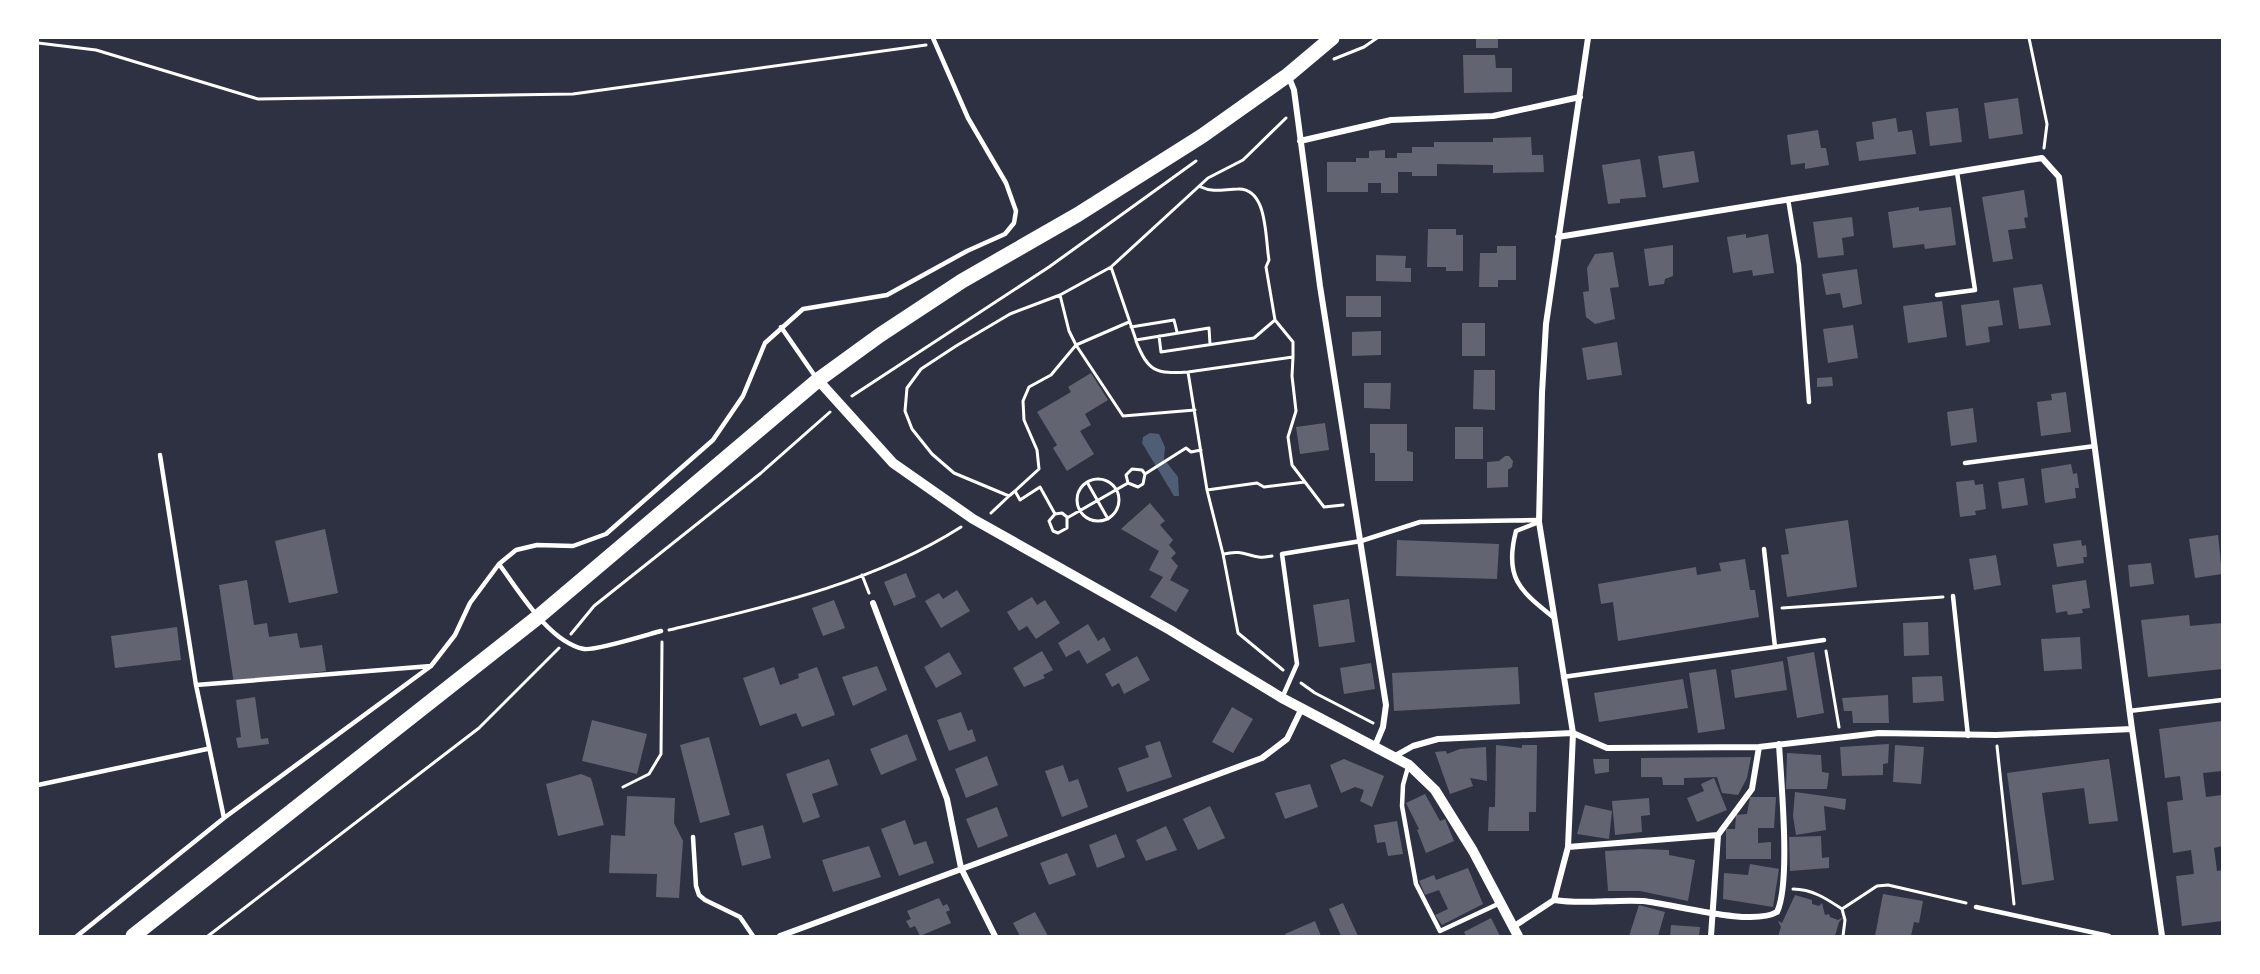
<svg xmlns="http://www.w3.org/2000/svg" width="2260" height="974" viewBox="0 0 2260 974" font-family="Jost,sans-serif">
<rect width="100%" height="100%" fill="#2d3142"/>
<path fill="#4f5d75" d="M1150,433l9,1 6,13 -1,12 14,18 1,19h-5l-32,-53 1,-6z"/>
<path fill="#626471" d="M1476,38h22v10h-22z
M1463,55h32l1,13h16v24l-48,1z
M2018,98l5,36 -34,5 -5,-36z
M1958,108l4,34 -32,4 -4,-34z
M1896,118l2,14 14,-2 4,24 -57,7 -3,-19 18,-3 -2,-17z
M1818,130l3,18h5l3,17 -24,4v-6l-14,2 -4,-30z
M1531,137l1,18h11l1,17 -51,1v-8l-56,-1v12h-25v-4h-14v21h-17v-10h-13v9h-41v-30h29v-4h13v-7l16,-1v8h12v-5h15v-6h22v-5h59v-4z
M1694,151l5,31 -36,6 -5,-32z
M1640,159l6,38 -26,2v4l-12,1 -6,-39z
M2024,190l4,27 -4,1 2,10 -18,2 5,29 -20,3 -11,-65z
M1919,207v4l32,-4 5,38 -31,4 -1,-5 -31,4 -5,-36z
M1852,217l2,19 -12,2 2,17 -26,3 -5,-36z
M1428,229h28v6h7v36h-17v-4h-19z
M1746,234v4l22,-4 6,39 -21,3 -1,-6 -19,3 -6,-36z
M1673,245v31l-8,3 -1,5 -15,2 -5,-37z
M1497,246h19v34h-18v7h-19l1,-34h17z
M1613,252l6,35 -9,1 5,31 -20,5 -9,-7 -3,-25 6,-1 -2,-23 8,-14z
M1376,255l30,1 -1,12h6v14l-35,-1z
M1857,269l5,35 -19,4 -3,-15 -14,2 -4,-21z
M2042,284l9,41 -32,4 -6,-41z
M1346,296h35v21h-35z
M1999,300l4,25 -15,2 2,15 -24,4 -5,-41z
M1942,301l5,36 -39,6 -5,-37z
M1462,323h23v33h-23z
M1853,325l5,33 -30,5 -5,-34z
M1381,331v24l-29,1v-24z
M1617,342l5,33 -35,5 -5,-32z
M1474,370h21v40l-22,-1z
M1091,373l17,27 -23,14 6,11 -11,6 14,23 -27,17 -14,-23 4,-3 -20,-33 34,-20 -3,-5z
M1832,377l1,9 -16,1v-9z
M1364,383h27l-1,26 -26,-1z
M2066,392l5,40 -30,4 -4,-34 15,-2 -1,-6z
M1973,408l4,34 -26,4 -4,-34z
M1325,423l4,27 -29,4 -4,-27z
M1370,424h37v27l6,1v29h-38v-28h-5z
M1455,427h28v32h-28z
M1505,456h4l4,5 -1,6 -4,3v17l-21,1v-26l12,-1z
M2071,464l2,10 4,-1 2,15h-4l1,10 -31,5 -4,-34z
M2024,478l4,27 -26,4 -4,-27z
M1974,480l1,5 8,-1 3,25 -11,2 1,4 -16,2 -4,-35z
M1150,503l15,18 -5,4 13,15 -4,5 7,8 -5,5 7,8 -8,14 19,10 -13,22 -26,-15 13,-20 -14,-7 10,-19 -38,-22z
M1848,520l9,67 -70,10 -6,-42 8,-1 -4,-25z
M325,529l13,64 -49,10 -14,-62z
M2218,535l4,39 -27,4 -6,-39z
M1397,540l102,4 -2,35 -101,-3z
M2081,540l1,6 4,-1 1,12h-4l1,6 -27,4 -4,-23z
M1996,555l5,30 -27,5 -5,-31z
M1745,559l5,31h5l4,27 -141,24 -5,-39 -12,2 -3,-20 98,-17 1,8 24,-4 -2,-8z
M2151,563l3,21 -24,3 -2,-22z
M906,573l10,24 -22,9 -10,-24z
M247,580l7,45 13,-2 2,14 28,-4 3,15 22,-3 4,26 -92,13 -15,-99z
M2086,580l4,28 -8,1 1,4 -15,2 -1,-4 -11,2 -4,-28z
M957,590l13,21 -29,17 -16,-27 14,-8 4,6z
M1032,597l5,8 8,-5 15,23 -24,16 -9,-13 -8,5 -12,-19z
M1349,599l6,43 -36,5 -6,-42z
M834,600l11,28 -22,8 -11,-28z
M2189,615l1,11 32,-3v46l-74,8 -7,-57z
M1928,622l1,33 -25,1 -1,-33z
M1088,624l10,17 6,-4 7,13 -24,14 -8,-14 -13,7 -8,-14z
M177,627l4,33 -66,8 -4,-32z
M2080,637l2,32 -38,2 -3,-32z
M1042,651l11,19 -10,5 2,3 -21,9 -11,-19z
M949,652l13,22 -26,14 -12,-21z
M1814,652l10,61 -27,5 -10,-61z
M1137,656l13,24 -26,14 -5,-11 -7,4 -7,-13z
M1783,661l4,29 -52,8 -4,-28z
M1371,663l4,26 -31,5 -4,-26z
M877,666l10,24 -34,16 -11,-29z
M774,667l6,18 19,-7 -1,-4 19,-7 18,48 -33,12 -6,-14 -36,13 -17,-48z
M1518,667l2,37 -126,7 -2,-38z
M1716,669l9,60 -27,4 -9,-60z
M1942,676l2,25 -31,2 -1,-26z
M1683,679l5,29 -89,14 -5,-29z
M1888,695l1,28h-36l-1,-12h-8l-2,-13z
M255,697l6,42 7,-1 1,6 -31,4 -2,-10 5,-1 -5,-37z
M1232,707l21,12 -20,34 -21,-11z
M961,712l7,19 4,-2 4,12 -27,10 -12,-31z
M592,720l55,14 -10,40 -55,-13z
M2222,721v50l-19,2 3,24 16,-2v51l-8,2 3,23 5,-1v51l-40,5 -6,-50 18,-2 -3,-24 -18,3 -6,-51 16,-2 -3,-24 -15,2 -6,-49z
M907,734l10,26 -36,15 -11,-26z
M709,737l21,78 -30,8 -20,-78z
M1160,741l12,36 -45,15 -9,-24 31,-11 -4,-11z
M1889,744l-1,19 -5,1v11l-41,1 -2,-29z
M1496,745l26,3v-3h15l-1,67h-7v19h-41l1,-24h6z
M1895,745l29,2 -3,37 -28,-2z
M1486,747l1,34 -17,-3 3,8 -23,8 -15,-42 11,-1 1,3 13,-5z
M1787,753l34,2 1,17 7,1 -2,16h-41z
M987,756l11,29 -32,13 -11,-29z
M1751,757l-4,21 -9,17 -16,-2 -5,-16 -33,1v7h-21l-1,-8h-21v-19z
M829,759l9,26 -26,9 8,23 -17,6 -17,-49z
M1344,759l40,17 -12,31 -12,-6 4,-11 -9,-3 -14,6 -11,-28z
M1593,759h16v13l-14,2z
M2109,759l9,62 -29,3 -5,-36 -42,5 12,87 -32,5 -15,-112z
M1063,765l6,17 9,-3 10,28 -26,10 -17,-46z
M581,774l10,4 13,47 -46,11 -12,-52z
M1714,778l13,32 -30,12 -10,-24 17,-7 -3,-7z
M1310,784l8,23 -33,12 -10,-26z
M1795,792l51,7 -1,11 -21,-4 2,24 -30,5 -3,-19z
M1425,794l15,27 5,-2 9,22 -28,12 -9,-23 2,-1 -13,-26z
M627,796l48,2 -1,25 9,18 -4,57 -23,-1 1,-23 -48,-1 2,-38 14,1z
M1750,797h26l-2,31h-16v15l13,-1v17h-45v-30h9l1,-14 11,-1z
M1649,798l1,17 -9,1 1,16 -27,3 -3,-34z
M1585,805l27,6 -3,28 -32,-5z
M1210,806l15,32 -27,12 -15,-31z
M997,807l11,29 -30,12 -12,-29z
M905,820l9,25 12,-4 8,22 -35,13 -18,-47z
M1397,821l6,33 -15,2 -3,-14 -8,1 -3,-18z
M763,825l8,33 -29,8 -8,-33z
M1166,826l11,24 -31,11 -10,-21z
M1116,834l9,23 -28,11 -8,-23z
M1821,836l1,22 7,-1v11l-39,3 -1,-34z
M869,846l12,31 -48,15 -11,-32z
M1641,849l28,1v5l26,5 -7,41 -48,-10h-32l-3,-40z
M1067,853l9,22 -27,10 -9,-22z
M1750,864l29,5 -6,38 -50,-8 1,-26 24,2z
M1468,868l15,36 -41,21 -7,-10 13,-6 -9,-19 -14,5 -6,-14 15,-6 2,5z
M1883,894l40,7 -4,22 -5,-1 -3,14h-36z
M1795,895l17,5v4l7,2 3,-3 3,12 4,-1 1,3 8,3 6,-3 -5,5 -4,14h-57l3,-9 -3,-6 4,2z
M939,898l4,8 4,-2 3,6 -4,2 5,11 -31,13 -5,-10 -5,2 -4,-7 5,-2 -4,-8z
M1343,903l15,33h-17l-12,-27z
M1639,905l26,7 -7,24h-29z
M1035,912l13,24h-28l-7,-13z
M1491,918l9,18h-34l-2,-4z
M1315,921l6,15h-35l-1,-2z
M1671,925l29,2 -1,9h-29z"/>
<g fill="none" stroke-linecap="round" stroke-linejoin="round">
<path stroke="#fff" stroke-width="3" d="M2029,38l18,86 -3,24
M38,43l58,7 162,49 315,-5 353,-49
M1334,59l30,-12 13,-9
M1201,187c12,6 24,2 37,2 30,-1 27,49 31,71l-3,7 9,53 18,22v15l-105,15 19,118 16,64 15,79 45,37
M1111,267l25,73 73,-12 1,16
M1060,295l9,36 7,14 47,71 72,-6
M1131,327l43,-7 3,12
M1159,336l2,16 93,-14 21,-18
M1136,341c12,31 20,33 52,31
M1293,357l-1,19 4,35 -8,26 4,28 32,42 19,-2
M852,396l197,-129 147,-106
M1145,474l41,-26 5,4 10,-2
M1077 500a21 21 0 1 1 42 0a21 21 0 1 1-42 0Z
M1087,482l21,37
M1128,483l-2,-8 6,-6 10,1 3,4
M1128,483l10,4 5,-3 2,-10
M1207,490l50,-7 7,4 41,-5
M1015,491l24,-22 -2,-19 -13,-30 -1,-19 6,-14 22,-12 25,-30 53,-23
M991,513l18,-17
M1055,514l-15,-27 -20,13 -5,-9 -6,5 -55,-23 -22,-19 -20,-25 -7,-18 2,-23 14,-19 35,-23 54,-32 50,-19 51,-28 97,-89 35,-18 43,-42
M1055,514l-6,7 4,10 5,2 9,-5v-10
M1055,514l7,-1 5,4
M1067,518l61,-35
M1224,554c23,-6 26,7 48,2
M862,575l7,18
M1782,608l161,-11
M669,630c101,-24 204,-47 292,-103
M571,634l23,-28 167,-133 69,-61
M1826,651l13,76
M1301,683l14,10 58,30
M1997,746l17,158
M623,787l26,-13 12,-20 1,-112
M1793,889c19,0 34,10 49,20l3,11 -2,16
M1842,909l35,-23 11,-1 78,18
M208,936l271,-208 80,-80"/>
<path stroke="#fff" stroke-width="4.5" d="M1788,199l11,66 10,137
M1937,295l38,-5 -18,-118
M781,327l36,52
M160,455l36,230 28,133
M1965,463l130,-17
M1539,522l-23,9c-12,46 3,59 37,86
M1764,549l11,98
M499,564c20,27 50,78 85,85 11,2 62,-14 77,-18
M1953,596l15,140
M1563,677l261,-37
M196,685l235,-19
M1282,698l15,-34 -15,-110 79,-13 59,-19 119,-2
M2129,711l93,-11
M1408,767l-5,18 -1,21 14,78 24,47 58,-27
M38,785l169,-36
M693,837l3,49 3,9 6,5 35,17 13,19
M1976,907l133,29
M77,936l147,-118 207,-152 24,-31 15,-32 29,-39 17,-14 21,-5 36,1 33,-12 107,-94 30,-44 22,-53 38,-34 84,-14 80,-44 38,-17 9,-11 2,-12 -10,-28 -38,-65 -35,-80"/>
<path stroke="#fff" stroke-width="6" d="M1288,75l6,15 26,196 66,419 -3,22 -8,19
M1300,141l91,-21 102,-4 87,-19
M1558,237l484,-79 17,19 73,552 30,207
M873,603l74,196 14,69 34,68
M1395,756l18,-10 25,-7 135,-6 34,15 152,-1 120,-14 117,2 136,-6
M1568,847l150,-12
M1554,900c30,5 59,-1 89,1 31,3 108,26 134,11 14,-29 4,-131 2,-168
M1513,927l41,-27 14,-53 5,-114 -34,-211 3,-129 4,-69 42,-286
M780,936l482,-178 25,-19 15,-31
M1711,936l7,-101 34,-46 7,-42"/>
<path stroke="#fff" stroke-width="10" d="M818,380l75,83 80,56 197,111 112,68 127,67 26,25 38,61 45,85"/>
<path stroke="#fff" stroke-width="15" d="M133,936l405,-319 280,-237 62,-45 82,-54 115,-66 125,-79 86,-61 44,-37"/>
</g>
<rect width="2260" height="974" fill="none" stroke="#ffffff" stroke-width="78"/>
</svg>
